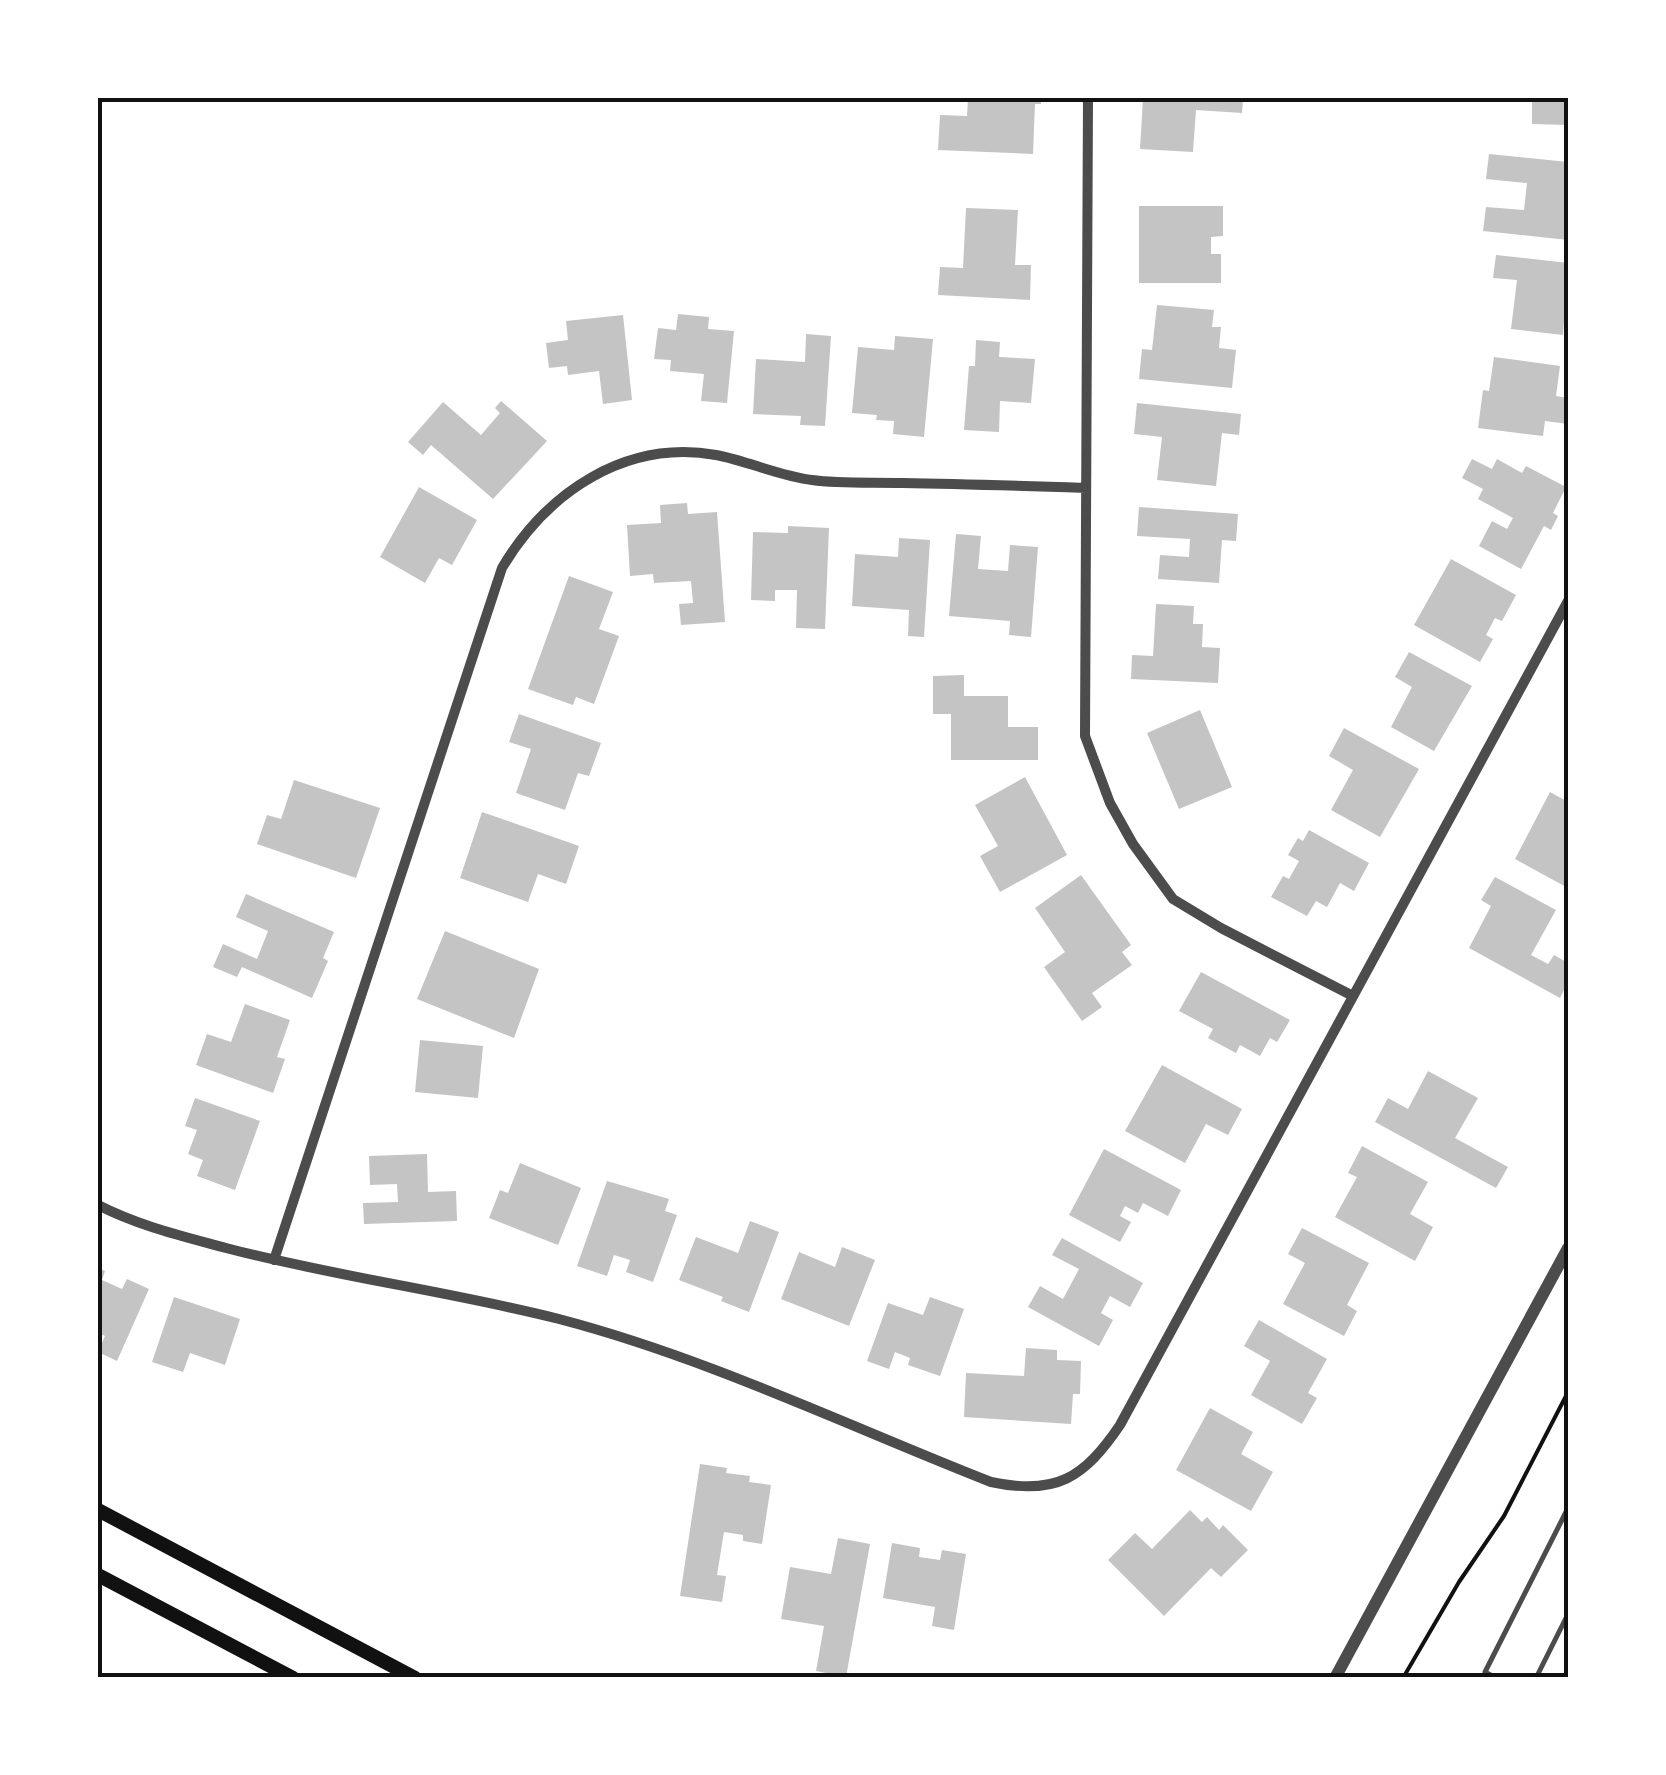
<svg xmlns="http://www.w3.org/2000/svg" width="1666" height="1775" viewBox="0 0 1666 1775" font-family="'Fira Sans Condensed',sans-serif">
<rect width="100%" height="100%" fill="#fff"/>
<path fill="#c4c4c4" d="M968,98h73v6h-6l-2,50 -95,-4 2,-35 27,1z
M1143,98h100l-1,15 -46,-3 -3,42 -53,-3z
M1532,98h36v27l-36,-1z
M1489,154l79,8 -3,41 3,1v36l-85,-9 3,-24 38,3 3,-27 -41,-4z
M1139,206h84v30l-12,1v17h10v29h-82z
M966,208l52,2 -3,55h16l-1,35 -92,-5 2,-28 23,1z
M1496,255l72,8 -5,72 -52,-6 6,-49 -24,-2z
M1157,305l57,5 -2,17h9l-2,21 17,2 -4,38 -93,-9 3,-30 10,1z
M678,314l31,3 -1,12 26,2 -7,72 -26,-2 3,-27 -34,-3 1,-11 -17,-1 4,-31 18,2z
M623,315l9,85 -29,4 -4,-33 -31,4 -1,-9 -18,2 -3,-25 22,-3 -2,-19z
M806,334l25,2 -6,90 -25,-1 1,-9 -48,-2 3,-55 49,3z
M895,336l38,3 -9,98 -31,-3 1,-13 -18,-1 1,-5 -25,-2 6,-66 36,3z
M976,340l24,2 -1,15 36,2 -4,44 -31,-2 -1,31 -35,-2 5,-64h6z
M1494,357l66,9 -4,30 12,2v26l-23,-3 -2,15 -65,-8 5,-38 6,1z
M501,401l46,40 -54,58 -62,-54 -8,10 -15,-13 35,-40 38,33 19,-22 -5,-5z
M1137,403l104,11 -2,21 -17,-2 -6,53 -59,-6 5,-43 -28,-3z
M1472,459l20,10 5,-10 25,14 4,-7 40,21 -13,26 5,3 -7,14 -7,-4 -23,43 -42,-23 13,-25 15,8 6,-11 -35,-19 5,-10 -21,-11z
M419,487l58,33 -25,45 -13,-7 -14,25 -45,-26z
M687,503l1,11 29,-2 8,110 -44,3 -2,-21 14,-1 -2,-22 -37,2 -1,-9 -23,2 -3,-51 34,-2 -1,-18z
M1139,507l99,7 -2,27 -14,-1 -3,43 -61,-4 2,-24 29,2 1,-18 -53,-3z
M788,526l41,2 -4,101 -29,-1 1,-38h-22v11l-24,-1 2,-68 35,1z
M956,534l25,2 -3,33 30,2 2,-26 28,2 -7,90 -22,-2 1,-14 -61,-5z
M899,538l31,2 -6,97 -16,-1 1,-26 -57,-4 3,-52 43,3z
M1451,559l65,36 -14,26 -7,-3 -9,17 7,4 -13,23 -66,-37z
M569,576l44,16 -14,37 20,7 -25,68 -18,-7 -3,8 -45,-16z
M1156,604l38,2 -1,18h10l-1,23 18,1 -2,35 -87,-4 1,-24 21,1z
M1409,652l63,34 -38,65 -43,-24 21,-40 -17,-10z
M964,675v21h44v31h30v33h-87v-46h-18v-38z
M1200,710l32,77 -53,22 -32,-76z
M519,714l82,29 -12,33 -11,-3 -13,37 -49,-17 15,-44 -22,-7z
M1344,728l75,41 -39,68 -49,-27 22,-40 -24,-14z
M1025,777l42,78 -67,37 -20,-36 18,-10 -23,-41z
M294,780l86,28 -24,70 -99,-34 10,-29 14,4z
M1550,792l18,10v86l-53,-29z
M482,812l97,34 -13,38 -28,-10 -10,28 -68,-24z
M1309,830l60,33 -15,28 -14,-8 -13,24 -11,-6 -9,15 -36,-19 12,-21 6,3 10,-18 -11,-6 10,-17 5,3z
M1081,875l50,70 -9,7 10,13 -40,28 10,14 -20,14 -38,-54 21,-15 -30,-44z
M1495,877l61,33 -25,45 17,9 6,-9 14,8v19l-8,16 -91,-50 22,-42 -10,-6z
M246,894l88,38 -11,26 5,3 -16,37 -70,-31 -5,10 -24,-10 10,-23 34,15 11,-28 -32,-14z
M445,931l94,38 -25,69 -97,-39z
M1201,972l89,48 -13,22 -7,-4 -10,18 -20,-11 -4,8 -28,-15 5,-9 -34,-18z
M245,1004l45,16 -13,37 8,2 -12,34 -77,-28 11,-31 24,8z
M420,1040l63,6 -5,52 -63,-6z
M1162,1065l80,44 -14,26 -22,-11 -21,39 -60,-32z
M1428,1071l50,27 -23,40 53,29 -12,21 -121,-66 13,-24 20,11z
M195,1098l65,23 -25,69 -38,-14 6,-16 -15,-6 9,-24 -12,-4z
M1362,1146l66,36 -18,32 23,13 -18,34 -80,-44 22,-40 -9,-4z
M1104,1149l77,41 -13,26 -25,-13 -5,10 -13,-7 -5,10 11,6 -11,20 -51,-27z
M427,1154l1,38 28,-1 1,30 -93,3 -1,-21 35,-1 -1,-18 -27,1 -1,-29z
M520,1163l61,25 -23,57 -69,-27 11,-28 8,3z
M607,1181l62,18 -4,12 12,4 -24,67 -27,-10 4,-12 -16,-5 -7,21 -30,-10z
M750,1221l29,11 -30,80 -28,-11 2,-4 -44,-17 17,-43 42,16z
M1302,1228l67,35 -22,42 10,6 -13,25 -61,-32 22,-41 -17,-9z
M1062,1238l81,45 -13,24 -20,-11 -9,17 12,7 -14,26 -71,-39 12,-21 23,13 16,-30 -27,-14z
M842,1247l33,13 -26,66 -68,-27 18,-47 36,15z
M98,1268l7,3 -3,9 20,9 5,-10 22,10 -32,72 -19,-9 7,-16 -7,-3z
M174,1297l66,22 -15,46 -35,-12 -7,19 -31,-10z
M930,1297l34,12 -24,67 -32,-11 2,-7 -15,-6 -6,17 -22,-8 21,-58 35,12z
M1259,1320l68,39 -19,34 9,5 -15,26 -51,-29 19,-34 -26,-15z
M1026,1348l31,2v10l24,1 -1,33h-7l-2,30 -107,-7 2,-44 58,3z
M1210,1408l43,24 -12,22 32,18 -22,39 -75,-41z
M700,1464l27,4 -1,5 24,3 -1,6 22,3 -9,59 -19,-3v-6l-19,-3 -7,43 9,1 -4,26 -42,-6z
M1190,1510l12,12 5,-5 12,13 4,-5 25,25 -27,27 -10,-9 -47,48 -56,-56 27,-27 17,16z
M838,1538l32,6 -24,133 -30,-6 8,-45 -43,-7 9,-52 41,7z
M892,1543l28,5 -1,9 21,3 2,-10 24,4 -12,76 -22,-4 3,-19 -52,-9z"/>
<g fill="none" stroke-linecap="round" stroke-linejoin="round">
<path stroke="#111" stroke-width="4" d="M1403,1678l56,-96 45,-66 64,-124"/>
<path stroke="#4c4c4c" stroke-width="5" d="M1496,1678l-11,-6 83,-164
M1536,1678l32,-64"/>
<path stroke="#4c4c4c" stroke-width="10" d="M1088,98l-3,638 25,67 23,41 40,55 48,29 130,67
M98,1205c41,21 84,31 128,43 110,29 223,43 333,71 149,39 289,107 432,163 65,14 93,-4 129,-57l448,-824
M274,1260l228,-692c45,-76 124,-129 214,-113 32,6 63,21 96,25 29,4 61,2 91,3 61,1 122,3 183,5"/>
<path stroke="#4c4c4c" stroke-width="12" d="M1335,1678l233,-430"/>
<path stroke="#111" stroke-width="14" d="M98,1510l317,168
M98,1575l195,103"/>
</g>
<rect width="1666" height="1775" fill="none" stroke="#ffffff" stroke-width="200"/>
<rect x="100" y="100" width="1466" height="1575" fill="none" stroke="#111" stroke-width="4"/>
</svg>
